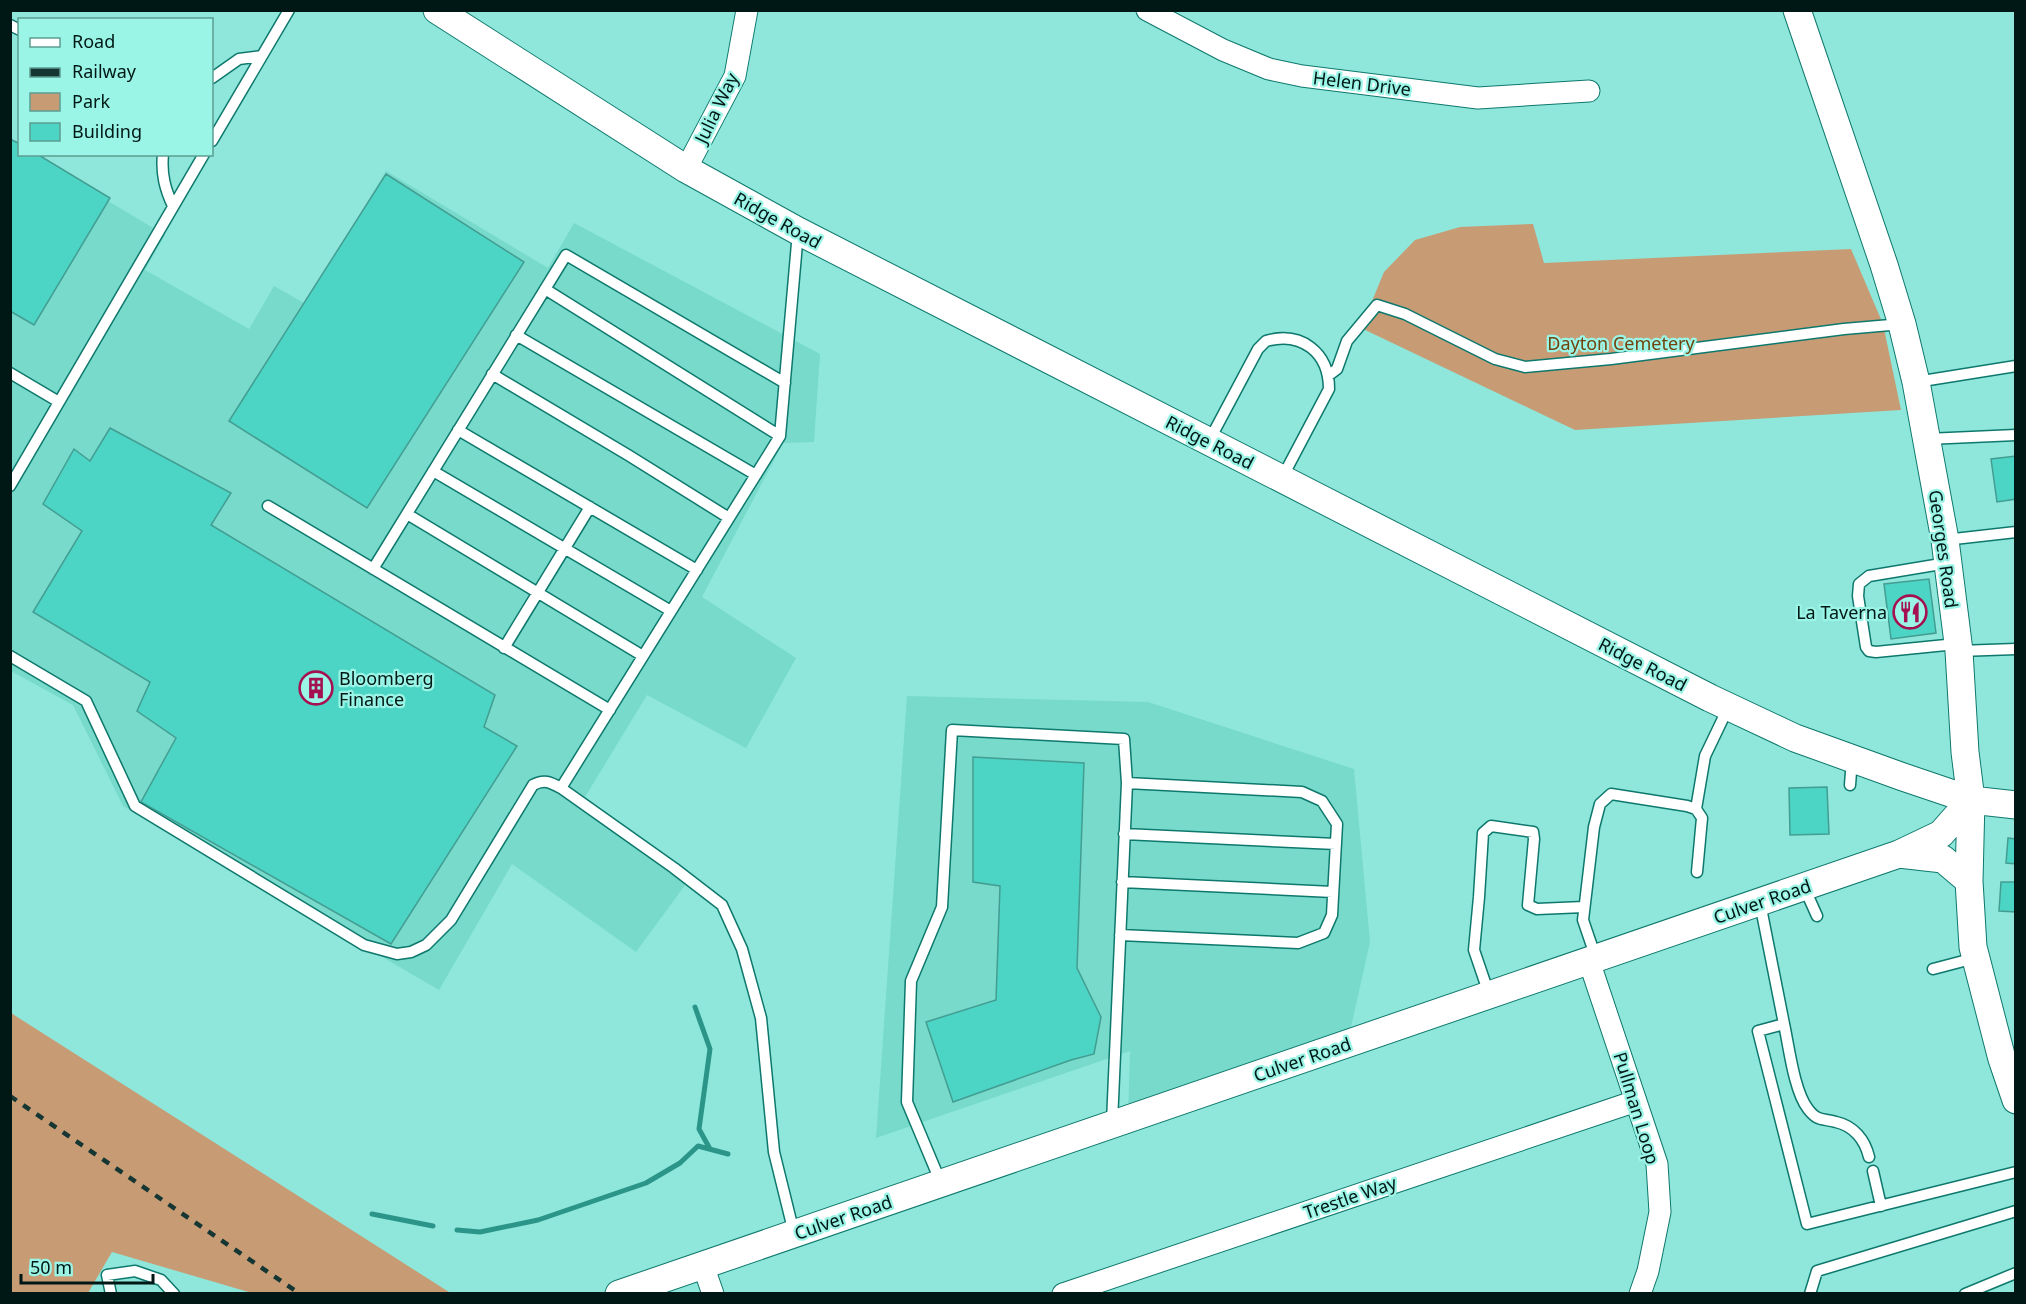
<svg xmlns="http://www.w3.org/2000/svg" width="2026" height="1304" viewBox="0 0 2026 1304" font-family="'Noto Sans',sans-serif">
<rect width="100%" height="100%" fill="#8ee7da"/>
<path fill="#77dacb" d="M10,142l10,12 11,1 134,80 -20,35 104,59 25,-43 32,18 80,-133 162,97 26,-45 246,131 -6,88 -31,1 -81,154 94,61 -50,90 -99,-53 -62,102 106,80 -55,75 -124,-88 -73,126 -316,-184 -50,-101 -62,-34z
M907,696l241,6 206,67 16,173 -23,103 -219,74 2,-68 -254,87z"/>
<path fill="#c79c75" d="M1533,224l11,39 307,-14 32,75 18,86 -326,20 -214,-102 23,-56 31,-32 45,-13z
M10,1013h1l438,279 -197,1 -140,-41 -24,41h-77z"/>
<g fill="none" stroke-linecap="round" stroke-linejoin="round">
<path stroke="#2b9589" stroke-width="5" d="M695,1007l15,42 -11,80 11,20
M372,1214l61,12
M457,1230l23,2 58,-12 108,-37 34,-20 18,-17 30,8"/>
</g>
<path fill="#4cd4c4" stroke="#439d92" stroke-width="1.5" d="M10,139l10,5v10h17l73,44 -76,127 -24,-14z
M386,174l138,88 -157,246 -138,-87z
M110,428l121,65 -20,32 284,170 -11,32 33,19 -126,198 -250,-142 35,-64 -39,-27 13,-29 -117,-70 49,-81 -39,-27 31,-55 16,12z
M2016,456v43l-19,3 -6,-43z
M1929,579l7,54 -45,6 -7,-55z
M973,757l111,6 -7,205 24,49 -7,37 -23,6 -118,42 -27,-80 70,-22 4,-114 -27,-4z
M1827,787l2,47 -39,1 -1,-47z
M2008,838l8,1v25l-10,-1z
M2001,882h15v30l-17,-1z"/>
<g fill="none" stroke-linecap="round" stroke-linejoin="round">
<g stroke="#0e786d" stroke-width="13">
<path id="service" d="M10,25l10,5
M212,78l27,-19 23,-3
M212,141l77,-131
M163,154c-2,20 2,35 10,52
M545,289l235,147
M516,335l240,140
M10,373l49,29
M492,374l136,81 101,63
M1329,375l8,-6 10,-28 30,-36 28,9 90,45 30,8 86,-8 233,-30 58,-5
M1916,382l100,-16
M458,430l239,140
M1927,439l89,-4
M1209,441l49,-92 8,-8c35,-10 63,11 63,48l-47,89
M433,471l238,140
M10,486l194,-332
M268,506l342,204
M407,514l236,142
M1945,540l71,-8
M1947,563l-78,13 -10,8 -1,12 8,51 3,4 7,1 80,-8
M373,569l193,-314 219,128
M504,648l86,-141
M1959,651l57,-2
M10,656l76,45 49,105 229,139 33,9 14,-2 15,-7 25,-25 82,-135c11,-6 17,-3 28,3l113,80 48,37 20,44 19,69 13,134 20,81
M1850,785l2,-26
M561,788l219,-352 18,-204
M1696,809l9,-53 23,-48
M1124,834l212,10
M1122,882l211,10
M1804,887l13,29
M1760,903l24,121 -26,7 49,193 209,-52
M1120,935l178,8 26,-10 8,-18 5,-91 -15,-23 -20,-9 -175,-9
M1596,958l-13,-38 11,-93 6,-23 11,-10 76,12 9,3 6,9 -5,54
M1933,969l42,-11
M1489,994l-15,-44 5,-53 4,-64 8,-7 42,6 1,7 -6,66 9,4 47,-2
M1784,1024c5,23 10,67 24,85 10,13 14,9 28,13 18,4 29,18 33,35
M1873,1171l8,35
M941,1183l-34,-81 4,-121 31,-74 10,-177 172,9 3,44 -15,339
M111,1294l-4,-19 28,-4 26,9 13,14
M1810,1294l7,-23 199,-60
M1965,1294l51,-21"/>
</g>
<g stroke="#0e786d" stroke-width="23">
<path id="minor" d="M1147,10l76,40 46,19 33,7 176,22 111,-7
M686,169l49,-93 12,-66
M1589,961l68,203 3,48 -12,59 -8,23
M703,1265l10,29
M1063,1294l573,-193"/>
</g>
<g stroke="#0e786d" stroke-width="29">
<path id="tertiary" d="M437,10l249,159 112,62 912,467 85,40 108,39 68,23 45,5
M1797,10l87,255 18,59 14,58 29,158 14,111 6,101 6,48 -2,81 4,66 29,112 14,41
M1899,854l44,5 26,22
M619,1294l1280,-440 42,-20 30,-34"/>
</g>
<use href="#service" stroke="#fff" stroke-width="10"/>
<use href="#minor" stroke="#fff" stroke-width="21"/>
<use href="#tertiary" stroke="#fff" stroke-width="27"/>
<path stroke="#153632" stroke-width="4.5" stroke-dasharray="8 8" stroke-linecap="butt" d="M10,1096l290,198"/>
</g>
<defs>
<g id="restaurant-ring" transform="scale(1.725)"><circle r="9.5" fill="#9bf5e7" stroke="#a51150" stroke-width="1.5"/><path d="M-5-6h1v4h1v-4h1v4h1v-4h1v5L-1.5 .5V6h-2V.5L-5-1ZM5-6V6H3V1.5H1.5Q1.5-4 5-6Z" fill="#a51150"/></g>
<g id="building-ring" transform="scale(1.725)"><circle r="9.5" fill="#9bf5e7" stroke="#a51150" stroke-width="1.5"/><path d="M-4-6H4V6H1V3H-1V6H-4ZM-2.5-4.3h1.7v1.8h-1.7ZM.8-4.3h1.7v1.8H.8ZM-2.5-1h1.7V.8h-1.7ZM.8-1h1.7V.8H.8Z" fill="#a51150"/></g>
</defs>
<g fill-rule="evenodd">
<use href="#restaurant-ring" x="1910" y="612"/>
<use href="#building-ring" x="316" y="688"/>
</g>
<g text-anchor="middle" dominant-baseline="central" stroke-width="4.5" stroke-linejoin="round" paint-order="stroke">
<g font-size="18" fill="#001815" stroke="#9bf5e7">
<text transform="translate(1362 83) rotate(7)">Helen Drive</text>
<text transform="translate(716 108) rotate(-64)">Julia Way</text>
<text transform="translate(778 220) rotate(29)">Ridge Road</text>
<text transform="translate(1210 442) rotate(27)">Ridge Road</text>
<text transform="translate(1944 549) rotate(82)">Georges Road</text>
<text transform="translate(1643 664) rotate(27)">Ridge Road</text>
<text transform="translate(1762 901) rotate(-19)">Culver Road</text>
<text transform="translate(1302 1059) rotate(-19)">Culver Road</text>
<text transform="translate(1637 1108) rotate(73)">Pullman Loop</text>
<text transform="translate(1350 1197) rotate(-19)">Trestle Way</text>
<text transform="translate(843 1217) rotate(-19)">Culver Road</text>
</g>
<g font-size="18" fill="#71430d" stroke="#9bf5e7">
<text x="1621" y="343">Dayton Cemetery</text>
</g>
<g font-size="18" fill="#001815" stroke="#9bf5e7" text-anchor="end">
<text x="1887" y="612">La Taverna</text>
<text x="339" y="678" text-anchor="start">Bloomberg<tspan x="339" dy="21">Finance</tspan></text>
</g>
</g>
<rect width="2026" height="1304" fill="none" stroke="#001815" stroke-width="24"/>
<rect x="18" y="18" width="195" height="138" fill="#9bf5e7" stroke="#5d9d93" stroke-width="1.5"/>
<rect x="30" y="38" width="30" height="9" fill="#ffffff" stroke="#5d9d93" stroke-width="1.5"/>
<text x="72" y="48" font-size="18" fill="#001815">Road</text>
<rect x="30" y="68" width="30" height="9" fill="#153632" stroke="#5d9d93" stroke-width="1.5"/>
<text x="72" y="78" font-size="18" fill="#001815">Railway</text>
<rect x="30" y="93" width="30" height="18" fill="#c79c75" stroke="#5d9d93" stroke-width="1.5"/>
<text x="72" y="108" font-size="18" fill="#001815">Park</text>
<rect x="30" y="123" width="30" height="18" fill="#4cd4c4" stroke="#5d9d93" stroke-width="1.5"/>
<text x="72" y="138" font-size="18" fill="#001815">Building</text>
<path d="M21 1274v9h132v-9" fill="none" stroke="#001815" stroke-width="3"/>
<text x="30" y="1274" font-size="18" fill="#001815" stroke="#9bf5e7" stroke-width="4.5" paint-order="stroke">50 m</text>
</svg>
